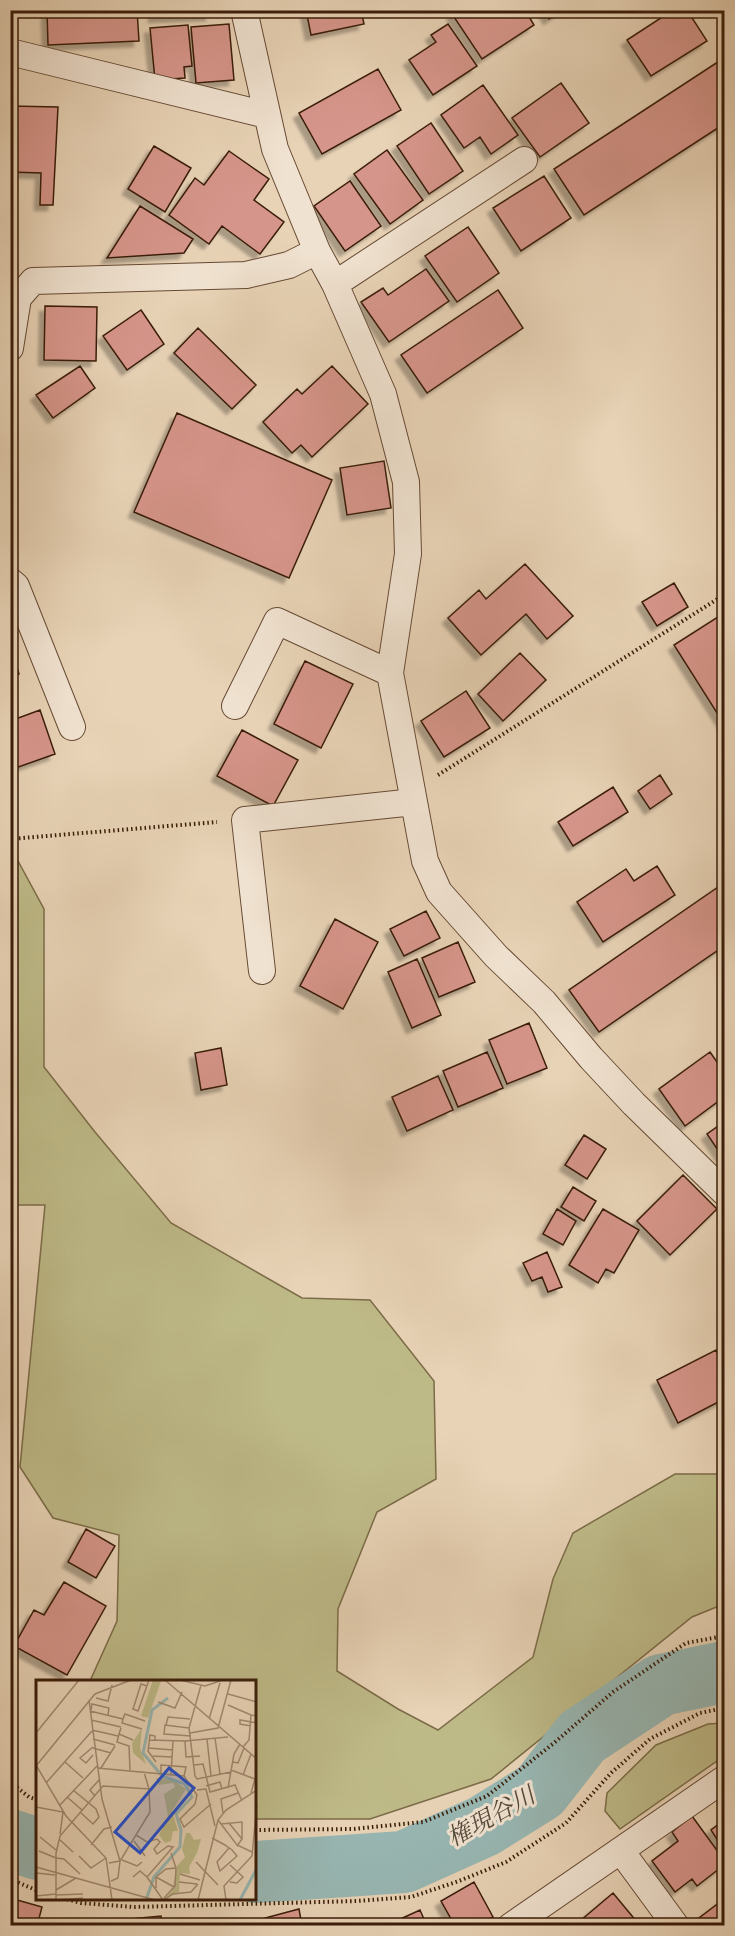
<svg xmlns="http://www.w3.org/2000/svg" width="735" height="1936" viewBox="0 0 735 1936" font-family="Cardo,'Noto Serif JP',serif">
<defs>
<filter id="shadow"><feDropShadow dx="-5.5" dy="5.5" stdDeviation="1.5" flood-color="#0004"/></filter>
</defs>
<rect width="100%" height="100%" fill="#e8d3b6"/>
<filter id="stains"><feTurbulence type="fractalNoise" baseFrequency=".00333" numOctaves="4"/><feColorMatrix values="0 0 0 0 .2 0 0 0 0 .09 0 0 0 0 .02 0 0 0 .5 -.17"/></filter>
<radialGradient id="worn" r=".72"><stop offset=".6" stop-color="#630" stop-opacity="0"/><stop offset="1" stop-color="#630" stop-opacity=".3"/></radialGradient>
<path fill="#beba88" stroke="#7c6c48" stroke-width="1.5" d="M11,848l33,61v158l51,65 76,91 131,75 68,2 64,81 2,98 -59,33 -39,97 -1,62 61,38 40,21 95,-73 20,-78 20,-46 102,-59h49v130l-32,13 -201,162 -121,40h-115v-138h-165l27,-60 2,-86 -66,-17 -33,-51 25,-262h-34z
M724,1723v33l-104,73 -15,-18 2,-18 49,-48 52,-21z"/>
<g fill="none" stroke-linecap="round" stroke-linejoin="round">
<path stroke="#98b7b3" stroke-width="62" d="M10,1840l28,9
M255,1872l149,-10 80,-36 56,-35 42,-54 79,-52 63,-13"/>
</g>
<path fill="#d6958a" stroke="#3a1d09" stroke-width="1.5" filter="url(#shadow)" d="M47,10h90l2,31 -91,4z
M154,10h56l1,5 -57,2z
M306,10h55l3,14 -53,11z
M457,10h68l9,15 -52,34 -30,-45z
M544,10h18l-13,9z
M673,10h14l20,31 -56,35 -24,-36z
M229,24l5,56 -38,3 -5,-56z
M448,24l29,42 -44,29 -24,-35 27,-18 -5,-7z
M188,25l4,41 -8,1 1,11 -30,2 -5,-52z
M724,58v66l-140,91 -30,-46z
M378,69l23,41 -79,44 -23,-41z
M561,83l28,40 -49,34 -28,-39z
M483,85l35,50 -27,19 -11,-17 -16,11 -23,-33z
M10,106l48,1 -5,98h-13l1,-32 -31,-1z
M431,123l32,48 -34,23 -32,-48z
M154,146l37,22 -26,44 -37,-23z
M387,150l36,50 -33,24 -36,-50z
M229,151l40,28 -15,21 30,22 -24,32 -38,-28 -13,18 -40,-29 26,-37 9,7z
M544,176l27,42 -50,33 -28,-43z
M350,181l31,45 -36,25 -31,-45z
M140,206l53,33 -9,14 -77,5z
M468,227l31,46 -42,29 -32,-46z
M426,269l23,32 -60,41 -28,-40 22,-14 5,7z
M498,290l25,38 -96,65 -26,-38z
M45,306l52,1 -1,54 -52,-1z
M141,310l23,34 -37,26 -24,-34z
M198,328l58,57 -24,24 -58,-56z
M80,366l15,22 -42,30 -17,-23z
M332,366l36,38 -56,53 -11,-12 -9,8 -29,-31 34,-33 5,5z
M177,413l155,67 -43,98 -155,-66z
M384,461l7,47 -44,7 -7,-47z
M525,564l48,52 -26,23 -21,-25 -45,41 -33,-37 31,-28 7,9z
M674,583l14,24 -31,19 -15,-24z
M724,613v111l-50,-79z
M10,646l9,28 -9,2z
M520,653l26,27 -43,41 -25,-27z
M305,661l48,23 -32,64 -47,-24z
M466,691l24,37 -46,29 -23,-36z
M40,710l15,44 -45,16v-49z
M242,730l56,30 -25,46 -56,-30z
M660,775l12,19 -22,15 -12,-18z
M613,787l15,25 -55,34 -15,-24z
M657,866l18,29 -72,47 -26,-40 49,-33 8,12z
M724,883v63l-125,86 -30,-42z
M426,911l14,27 -36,18 -14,-27z
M335,919l43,23 -35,67 -43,-23z
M458,942l17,40 -36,15 -17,-39z
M417,959l24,56 -29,13 -24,-56z
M529,1023l18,45 -40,16 -18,-44z
M221,1048l6,37 -26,5 -6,-37z
M487,1052l16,36 -45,19 -15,-36z
M710,1052l14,20v25l-39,29 -26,-37z
M438,1076l15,34 -46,21 -15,-34z
M724,1122v37l-17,-25z
M584,1135l22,14 -19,30 -22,-14z
M683,1175l34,34 -47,46 -33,-34z
M573,1187l23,14 -12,20 -23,-14z
M557,1209l19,12 -13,24 -20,-11z
M603,1209l36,21 -25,43 -8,-4 -8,14 -29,-18z
M547,1252l15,35 -14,5 -6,-15 -10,4 -9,-18z
M716,1350l8,16v33l-46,24 -21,-43z
M86,1529l29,17 -19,32 -28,-16z
M64,1582l42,24 -39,69 -53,-29 20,-36 10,5z
M692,1816l32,44v5l-27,21 -5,-7 -17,13 -23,-31 26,-20 -6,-9z
M724,1820v30l-13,-20z
M474,1882l19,35 -16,9h-22l-14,-25z
M613,1893l24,29 -4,4h-59z
M10,1898l32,9 -5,19h-27z
M724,1899v27h-26l-3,-5z
M299,1909l3,17h-35l-2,-8z
M420,1910l7,16h-42z
M161,1916l1,10h-53v-5z
M56,1920l41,1v5h-41z
M361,1920l2,6h-22z
M240,1921v5h-35z"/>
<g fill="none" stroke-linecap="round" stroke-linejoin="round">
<g stroke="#664a34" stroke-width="28">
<path id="street" d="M244,10l31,139 42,102 18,33 48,110 23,88 2,72 -18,119 35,188 14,31 57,64 48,46 47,56 43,46 90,88
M10,52l257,63
M335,284l189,-124
M10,348l8,-50 15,-17 213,-6 43,-10 28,-14
M10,581l6,5 56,141
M235,706l42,-85 113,52
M262,971l-17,-151 169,-18
M621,1851l55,75
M511,1926l213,-147"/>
</g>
<path stroke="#3a1d09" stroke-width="4" stroke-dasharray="1.5 3" stroke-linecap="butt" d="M438,775l286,-180
M10,839l207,-17
M10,1782l19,15 9,3
M255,1830l98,-1 70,-7 64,-26 67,-53 59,-51 73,-49 38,-7
M10,1879l28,12
M63,1898l18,5 53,4 223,-6 54,-4 48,-16 47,-19 60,-39 45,-50 39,-34 50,-26 24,-5"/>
<use href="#street" stroke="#f0e2d0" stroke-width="26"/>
</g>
<g text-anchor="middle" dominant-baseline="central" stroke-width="6" stroke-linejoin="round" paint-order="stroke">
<g font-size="24" font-style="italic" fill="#564b3c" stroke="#f0e2d0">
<text transform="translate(491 1817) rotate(-29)">権現谷川</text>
</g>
</g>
<g transform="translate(36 1680)">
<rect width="220" height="220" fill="#e8d3b6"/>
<path d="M117,0l8,1 -13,37 -7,-2zM106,48l-2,20 6,16 -13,-11 -1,-10zM120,98l17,2 13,9 -14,22 6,20h-5l-2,10 -6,2 -6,-8 9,-19 -4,-22 11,-7 -2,-4 -14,2zM150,153h4l4,7 7,-1 -4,14 -8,14 1,7 -10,-1 -1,19 -15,7 8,-8 5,-25 8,-9 -3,-8z" fill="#beba88"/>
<path fill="none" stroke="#98b7b3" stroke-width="3" d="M110,220l8,-23 26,-30 1,-17 -5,-16 16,-17 -7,-13 -23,-8 -19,-23 9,-43 16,-12M204,220l17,-32"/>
<path fill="none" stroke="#a28a71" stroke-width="1.5" d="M129,0l92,79M144,0l25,6 18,-6M165,5l-12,43 6,48 2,3 34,-7M111,6l-6,-2 -8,25 5,2 11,-31M192,14l29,8M60,18l12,3 4,-16M53,20l13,99 18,62 -11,2M122,22l17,6 7,-16M192,25l23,10M55,30l1,-6 17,4 -1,7M54,31l33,8M173,39l11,-36M55,40l30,7M130,45l2,-8 22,2M215,46l-11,-2v-4l17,3M85,48l-2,6 14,6M153,48l-24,-3 -1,9 27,2M106,49l-20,-6 1,-4 2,-5 20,7M56,50l26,6M0,53l43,-53M154,53l28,-5 13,-48M83,54l-2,8 12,4 1,24M179,58l5,36M57,59l22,6M171,59l4,37M113,60l36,1 43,-4M119,60v-4l-5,-1 -2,16 8,11M149,61l1,16 14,-1M207,67l6,-7 2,-25 6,1M57,68l18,5M112,68l25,2M57,75l-7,8 -6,-5 13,-11M115,76l21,1M29,82l18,16M197,82l5,1 6,-15M0,85l30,51 40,42 6,42M158,85l9,-1 7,28 25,-7 7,16M0,86l59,-72 36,-14M61,88l87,8 13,19 -2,9 -15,15 4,8 27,-23M65,88l14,-22M195,90l24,9 -4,14M125,93v-8l25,2 -2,9M135,94l2,-33M207,95l8,-21M10,103l46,-52M170,106l14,-4 2,7M192,108l6,-34 6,-10M37,110l23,19 3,8 -6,7 -12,-11M161,110l9,-1 9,37M59,116l-5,-6 9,-10M31,117l15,13M23,126l38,-40M0,127l27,5 -3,22M187,133l-2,-14 17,-6M182,140l19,25 15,7M193,143l13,16M185,144l21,-2v17l-5,7M100,155l11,7 10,-3 3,3 -6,7 3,5 11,-8 5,1 -26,30 16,23M4,157l16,13M176,158l13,7 7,5 5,6 -17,15 -3,-9 12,-14M23,159l14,13M98,161l11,15M55,165l13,-16 8,-2M3,171l17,7M43,176l12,12 15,-10M20,178l8,1 16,15M86,180l15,6 5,-4M160,182l22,23M0,187l119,33M0,193l19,2M144,194l20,6M97,197l7,-6 7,6M120,197l18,10M75,201l7,-3 2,-17 30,-49 -1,-23M143,202l18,2M194,202l7,1 6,-6 -13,-12M120,208v-11l10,-8 10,-1 -5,-15M20,210l20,-12M20,215l27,-1M0,216l20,-2M128,218l11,-12 1,-18M20,220v-47l4,-17 43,-50 46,3 -5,-17M20,220l27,-2M128,220l9,-6 18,-2 7,-8M162,220l20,-80 8,-10 31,-20M183,220h7l-2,-14 28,-30 5,-53"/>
<path fill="#1d4ed8" fill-opacity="0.15" stroke="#1d4ed8" stroke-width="3" d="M133,88l25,20 -54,65 -25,-21z"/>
<rect width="220" height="220" fill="none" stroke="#3a1d09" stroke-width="3"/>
</g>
<rect width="735" height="1936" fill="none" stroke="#e8d3b6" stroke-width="36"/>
<rect x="12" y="12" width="711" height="1912" fill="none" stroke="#3a1d09" stroke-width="3"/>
<rect x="18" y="18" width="699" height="1900" fill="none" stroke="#3a1d09" stroke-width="1.5"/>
<rect width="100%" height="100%" filter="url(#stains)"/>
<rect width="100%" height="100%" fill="url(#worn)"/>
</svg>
